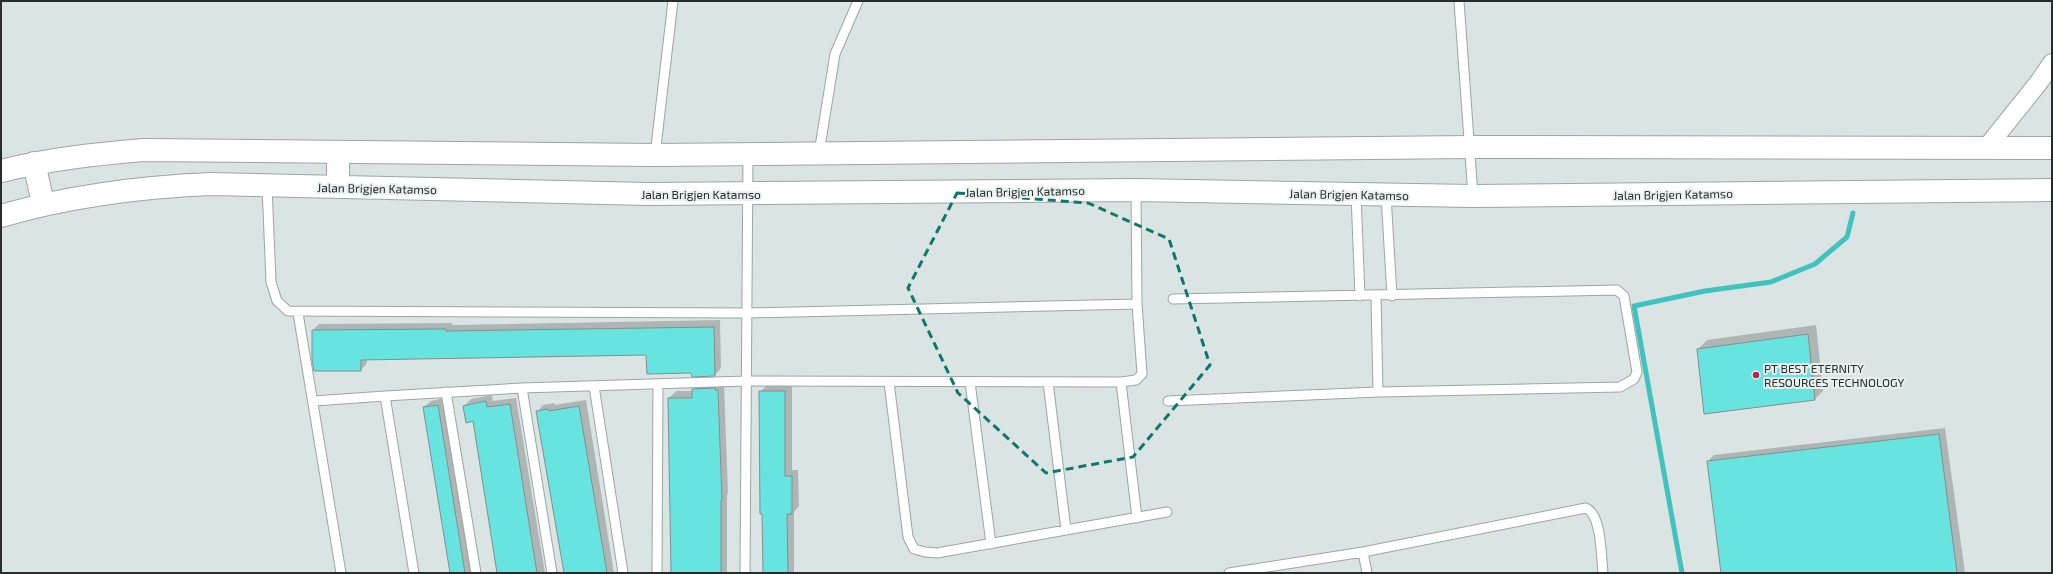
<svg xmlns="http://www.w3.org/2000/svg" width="2053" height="574" viewBox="0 0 2053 574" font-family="'Exo 2',sans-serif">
<rect width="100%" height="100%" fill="#dae4e3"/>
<path fill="#0003" d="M720,320l1,48 -6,7 -68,-21 -280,4v5l-6,7 -48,-40 6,-6 133,-1v2z
M1816,325l7,66 -8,8 -117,-50 9,-9z
M700,382l24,2 4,109 -1,2v78h-55l-3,-175 7,-7h17z
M767,385h25v85h6l1,36 -5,6v61h-30l-4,-181z
M492,395l1,6 23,-3 29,175h-47l-25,-153 -9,-14 7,-7z
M444,398l28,175h-21l-27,-166 7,-6z
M586,400l28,173h-49l-28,-161 6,-7 12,-2v2z
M1945,428l20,145h-243l-14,-112 6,-6z"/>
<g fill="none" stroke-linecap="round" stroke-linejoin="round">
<path stroke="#40c3bf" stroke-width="5" d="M1682,573l-48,-267 71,-15 66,-9 44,-18 32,-27 6,-24"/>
</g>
<path fill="#67e4e0" stroke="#858e8e" d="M714,327l1,49 -23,1 -1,-4 -44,1 -1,-19 -285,5v11h-47l-2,-11v-30l134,-1v2z
M1808,334l7,66 -111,14 -7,-65z
M715,388v2h3l4,111h-1v72h-50l-3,-175h24v-9z
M759,391h26v85h7v38h-5l1,59h-25l-1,-59h-2z
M486,401l1,6 23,-3 27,169h-40l-24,-152 -7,2 -3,-17z
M438,405l27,168h-15l-27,-166z
M579,406l28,167h-43l-28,-162 12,-2 1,2z
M1939,434l18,139h-236l-14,-112z"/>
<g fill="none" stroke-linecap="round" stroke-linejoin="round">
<g stroke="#9da6a5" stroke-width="11">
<path id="service" d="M1459,1l14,195
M819,153l16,-99 23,-53
M655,155l18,-154
M267,186l4,96 6,19 11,10 459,2 390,-9
M1356,194l4,102
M1386,195l6,101
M1376,296l2,96
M298,313l43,260
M889,382l19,155 6,12 11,3 12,1 230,-41
M970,382l21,162
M1048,382l18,148
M1121,382l16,136
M594,386l29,187
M522,388l30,185
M446,392l30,181
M314,401l71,-5
M1168,401l210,-9 242,-5 14,-8 3,-7 -13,-76 -7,-6 -444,9
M1363,552l4,21
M414,573l-29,-177 137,-8 225,-7 374,1 15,-2 6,-6 -5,-70 -1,-114
M657,573l1,-189
M745,573l3,-419
M1229,573l134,-21 223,-44c16,7 15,49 17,65"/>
</g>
<g stroke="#9da6a5" stroke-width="20">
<path id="minor" d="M1987,147l52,-65 13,-19"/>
</g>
<g stroke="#9da6a5" stroke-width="24">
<path id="trunk" d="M338,152v35
M34,163l9,40
M1,171c48,-12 95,-17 143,-21l511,5 815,-8 582,1
M1,216c68,-20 139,-29 210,-32l437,10 488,-4 337,6 579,-6"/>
</g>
<use href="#service" stroke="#fff" stroke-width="9"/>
<use href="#minor" stroke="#fff" stroke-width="18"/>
<use href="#trunk" stroke="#fff" stroke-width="22"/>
</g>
<path fill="none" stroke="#0f766e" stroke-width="3" stroke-dasharray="8 5" stroke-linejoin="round" d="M957,193l131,10 81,36 41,126 -77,92 -87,16 -88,-80 -50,-105z"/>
<circle fill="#b7254a" stroke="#e8f1f0" stroke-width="1.5" cx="1756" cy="375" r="4"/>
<g text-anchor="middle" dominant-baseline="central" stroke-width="4" stroke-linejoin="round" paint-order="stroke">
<g font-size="12" fill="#292c2c" stroke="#e8f1f0">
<text transform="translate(377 188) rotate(1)">Jalan Brigjen Katamso</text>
<text transform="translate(1025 191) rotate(-1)">Jalan Brigjen Katamso</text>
<text x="701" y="194">Jalan Brigjen Katamso</text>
<text transform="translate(1349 194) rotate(1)">Jalan Brigjen Katamso</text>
<text transform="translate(1673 194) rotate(-1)">Jalan Brigjen Katamso</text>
</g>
<g font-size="12" fill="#292c2c" stroke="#e8f1f0" text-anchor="start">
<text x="1764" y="368">PT BEST ETERNITY<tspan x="1764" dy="14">RESOURCES TECHNOLOGY</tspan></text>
</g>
</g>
<rect width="2053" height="574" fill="none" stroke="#292c2c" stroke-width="4"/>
</svg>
